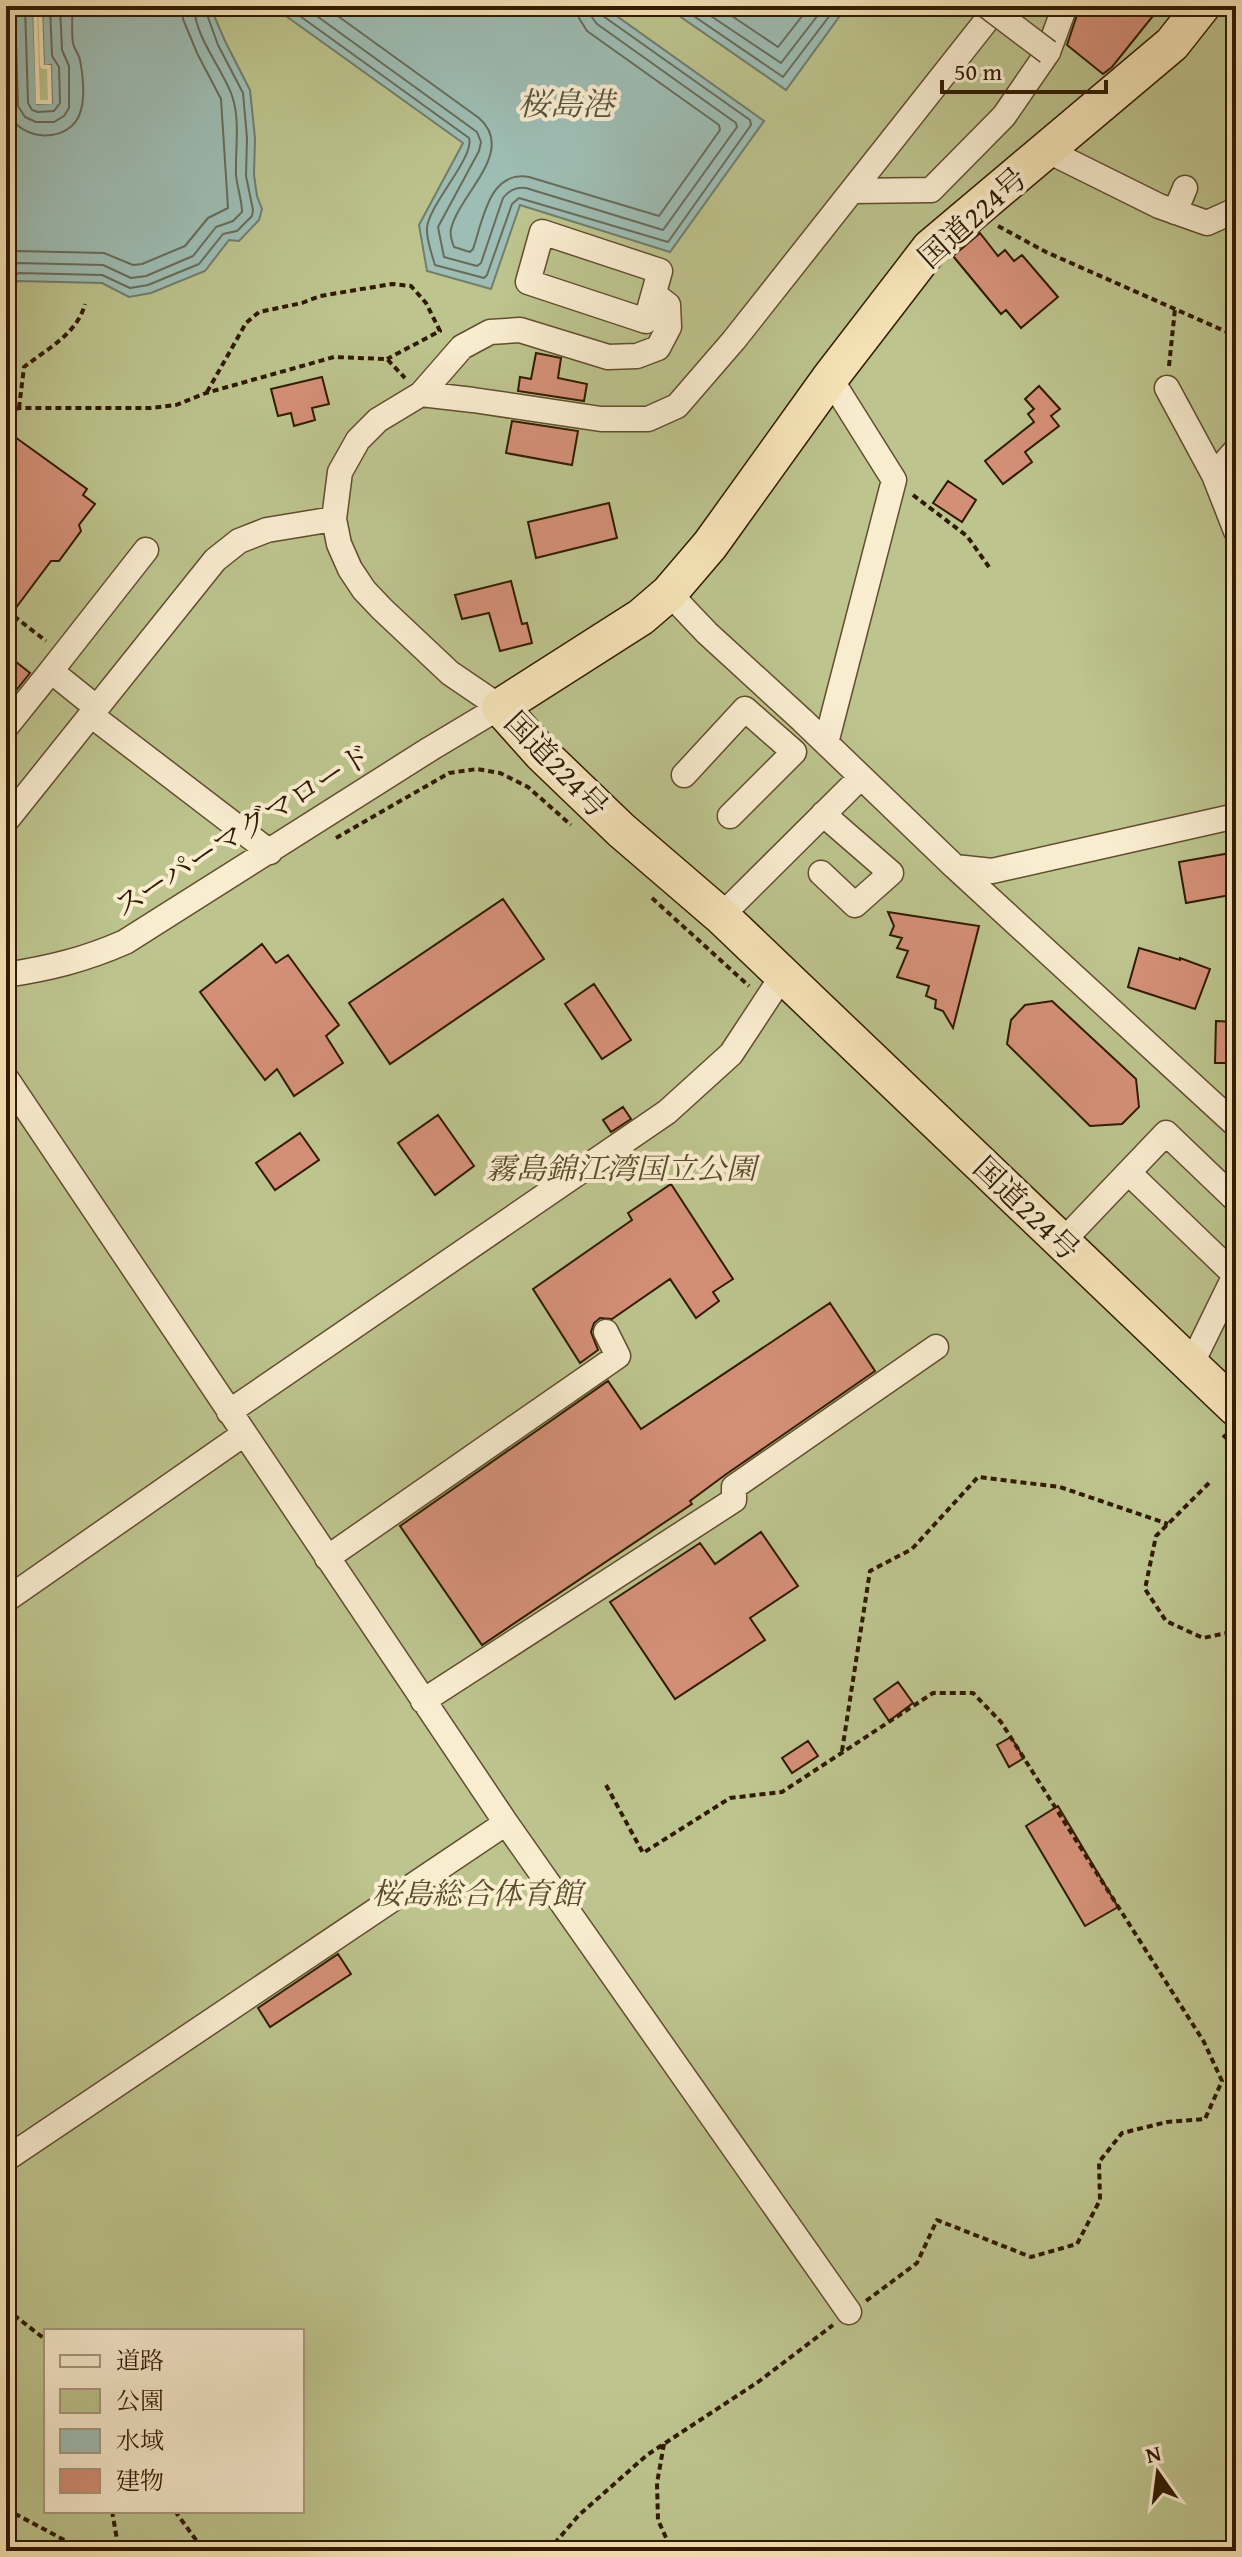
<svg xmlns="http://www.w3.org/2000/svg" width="1242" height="2557" viewBox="0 0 1242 2557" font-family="'Gentium Book Plus','Noto Serif JP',serif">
<rect width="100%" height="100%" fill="#f6e4b7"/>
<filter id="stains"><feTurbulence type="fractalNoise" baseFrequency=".0025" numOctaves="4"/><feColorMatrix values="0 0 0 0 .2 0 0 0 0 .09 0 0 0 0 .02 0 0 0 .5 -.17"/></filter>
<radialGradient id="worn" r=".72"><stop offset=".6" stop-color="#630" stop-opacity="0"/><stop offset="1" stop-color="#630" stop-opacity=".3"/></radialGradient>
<path fill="#bdc48e" stroke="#777047" stroke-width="2" fill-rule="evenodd" d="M6,6h1230v2545h-1230zM46,2331h256v180h-256z"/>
<path fill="#9ebeb5" stroke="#727d6d" stroke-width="2" d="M6,6h27l4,98 15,-1 -1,-38 -7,1 -2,-60h168l15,35 25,49 5,48 -1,37 3,21 5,13 -3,11 -20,21 -10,-1 -24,31 -54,22 -22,4 -27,-14 -84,-2 -12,9z
M272,6h336l-1,3 157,112 -94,131 -150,-47 -29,84 -64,-18 -8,-46 44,-82z
M665,6h182l-61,84z"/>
<path fill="#f6e4b7" d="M33,6h4l3,94h8l-1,-31h-5l-2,-3 -2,-60h4l2,59h7l1,39h-16z"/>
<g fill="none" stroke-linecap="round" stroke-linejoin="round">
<path stroke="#686c5a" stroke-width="2" d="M15,6l3,100 7,11 11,5h18l10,-6 5,-8v-42l-7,-16 -2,-44
M25,6l3,97 4,7 6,2 16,-1 6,-8 -1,-36 -7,-11 -2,-50
M286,6l183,132c6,19 -40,66 -42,90 -1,10 5,27 8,37l49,13 3,-3 25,-71 7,-6 149,44 83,-117 -1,-5 -147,-104 -3,-10
M303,6l174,126 4,10 -2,9 -41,76 6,30 33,9 4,-3 22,-65c6,-8 13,-11 23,-10l137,42 74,-103 -1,-4 -139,-99 -6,-8 -2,-10
M324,6l155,112c38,33 -20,76 -28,111 -1,5 1,13 3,18l16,5 3,-3c10,-29 16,-79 56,-72l130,39 61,-86 -1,-5 -132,-94 -8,-13 -2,-12
M679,6l104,71 54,-71
M696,6l85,57 44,-57
M717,6l61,41 32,-41
M6,102c4,41 66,45 75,8 4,-14 2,-36 -1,-50 -1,-6 -6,-11 -7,-17 -2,-12 0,-25 -1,-37
M6,254l12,-3 86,2 29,12 9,-1 43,-18 23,-28 20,-10 -7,-109 -24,-46 -14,-34 -1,-13
M6,268l12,-5 85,2 28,13 15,-2 47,-20 23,-29 17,-6 9,-9c0,-12 -5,-25 -6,-37 -1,-26 5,-57 -5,-82 -11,-28 -36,-56 -37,-87
M6,280l13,-7 83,2 28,13 18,-3 51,-21 24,-30 14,-3 15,-15 1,-6 -7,-34 1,-38 -4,-45 -25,-48 -14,-39"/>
</g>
<path fill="#d49077" stroke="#311b00" stroke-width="2" d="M1080,6h81l-49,61 -9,7 -36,-29z
M980,233l18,23 7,-6 9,11 8,-6 36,42 -37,31 -15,-18 -5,4 -48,-58z
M536,353l25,5 -3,20 29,6 -3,17 -66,-10 2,-14 11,2z
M322,377l7,27 -17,4 3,12 -21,6 -3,-13 -13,3 -7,-27z
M1039,386l21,23 -9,7 8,10 -34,26 7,10 -29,22 -18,-23 49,-39 -6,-8 6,-5 -9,-10z
M512,421l66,10 -6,34 -66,-12z
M15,437l72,52 -4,6 12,9 -16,21 2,6 -22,30h-8l-45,60v-177z
M948,481l28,19 -14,22 -29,-19z
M609,503l8,35 -81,20 -8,-36z
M511,581l11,43 5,-1 5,20 -32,8 -11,-38 -27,6 -7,-24z
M6,654l24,19 -24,30z
M1236,852v42l-50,9 -7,-41z
M503,899l41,60 -154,105 -41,-61z
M888,912l91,14 -26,102 -10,-17 -8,-3 1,-8 -10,-4 3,-10 -32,-9 11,-26 -11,-3 5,-10 -12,-3 4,-9z
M262,944l14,19 12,-8 51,70 -13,11 17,27 -49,33 -17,-27 -12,11 -65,-88z
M1139,948l41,12v-2l30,11 -15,40 -67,-22z
M594,984l37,56 -29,19 -37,-55z
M1052,1001l84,78 3,28 -17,17 -32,2 -83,-82 4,-24 14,-15z
M1216,1021l20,1v41h-21z
M623,1107l8,12 -20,13 -8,-12z
M438,1115l36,51 -39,29 -37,-52z
M300,1133l19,27 -44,30 -19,-27z
M671,1184l62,95 -20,13 6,9 -23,17 -26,-39 -58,40 -12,-1 -6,5 -3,9 7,18 -18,13 -47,-74 99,-69 -4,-7z
M830,1303l45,68 -150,104 -35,26 2,3 -210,141 -82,-119 208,-145 33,48z
M761,1532l37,54 -48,32 15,22 -90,59 -65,-97 90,-59 15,21z
M898,1682l15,21 -24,18 -15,-22z
M1011,1737l13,21 -15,9 -12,-22z
M808,1741l10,15 -26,17 -10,-15z
M1058,1806l60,101 -33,19 -59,-100z
M338,1954l13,20 -81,53 -12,-19z"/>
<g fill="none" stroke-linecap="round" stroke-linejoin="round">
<g stroke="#624d2e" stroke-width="27">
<path id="minor" d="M1046,150l113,56 48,17 29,-13
M852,191l79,-1 73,-74 44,-64 17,-46
M1175,212l10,-24
M542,232l118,39 -14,50 -118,-39z
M1167,388l47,87 22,56
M421,394l41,-47 28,-15 30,-2 88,27 29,-1 21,-8 11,-21 -1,-22 -14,-11
M1214,475l22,-25
M669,593l38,40 95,87 153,147 37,4 244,-55
M97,708l-46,-37 95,-121
M91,715l179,137
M6,727l45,-56
M826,743l68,-263 -64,-102
M684,775l61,-66 49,43 -64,64
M6,821l209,-261 24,-19 28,-11 67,-11
M955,867l281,258
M821,873l34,32 36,-32 -68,-59
M721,916l140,-139
M6,975c44,-7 78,-15 119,-33l305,-193 70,-42 -50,-34 -68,-64 -18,-19 -14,-21 -11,-25 -5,-25 6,-47 18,-32 20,-20 43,-26 52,6 128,19h47l29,-13 57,-66 264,-334
M6,1078l500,745 343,489
M1129,1173l106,102 1,-2
M1062,1242l104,-109 70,67
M1191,1365l44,-90
M229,1412l438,-300 64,-58 52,-79
M327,1558l291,-202 -12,-24
M6,1600l238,-166
M423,1701l311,-201v-13l202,-140
M6,2159l500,-336"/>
</g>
<g stroke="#311b00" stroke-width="39">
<path id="highway" d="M1202,6l-30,38 -242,204 -100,130 -120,167 -41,48 -28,24 -141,90 42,47 79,76 100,86 515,492"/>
</g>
<path stroke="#311b00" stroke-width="4" stroke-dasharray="6 4" stroke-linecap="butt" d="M998,226l48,26 190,84
M1169,366l6,-57
M207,392l39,-69 13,-11 43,-9 18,-7 72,-12 19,2 15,17 14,28 -53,28
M19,408l5,-41c23,-18 53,-33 61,-63
M6,412l13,-4h132l25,-3 30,-12 128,-36 53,2 18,19
M913,495l54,41 22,31
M6,610l40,31
M336,838l113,-65 28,-4 23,4 28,14 43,38
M652,898l97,88
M1223,1435l13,12
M1209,1483l-53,53 -11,53 21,32 37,17 33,-7
M842,1751l28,-180 42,-22 66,-72 82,10 108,37
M606,1785l37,68 87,-55 52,-6 151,-99h40l28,29 203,320 18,39 -17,38 -38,3 -45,11 -23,29 1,38 -23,44 -46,13 -94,-37 -20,43 -51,38
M6,2309l40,31
M664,2444l-7,39 1,37 14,31
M6,2509l79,42
M112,2511l7,40
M175,2511l29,40
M548,2551l31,-36 68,-60 111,-73 75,-57"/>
<use href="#minor" stroke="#f9edd0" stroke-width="24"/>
<use href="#highway" stroke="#f6e4b7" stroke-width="36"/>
<g stroke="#624d2e" stroke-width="27" stroke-linecap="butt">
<path id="minor-bridge" d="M987,6l61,46"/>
</g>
<use href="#minor-bridge" stroke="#f9edd0" stroke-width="24"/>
</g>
<g text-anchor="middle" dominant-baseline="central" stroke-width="8" stroke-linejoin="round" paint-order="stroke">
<g font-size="30" fill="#311b00" stroke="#f9edd0">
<text transform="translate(972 217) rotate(-42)">国道224号</text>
<text transform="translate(557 764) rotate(46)">国道224号</text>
<text transform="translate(242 830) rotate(-32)">スーパーマグマロード</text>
<text transform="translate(1027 1208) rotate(44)">国道224号</text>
</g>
<g font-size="30" font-style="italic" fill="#5b4e2b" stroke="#f9edd0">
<text x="621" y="1168">霧島錦江湾国立公園</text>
<text x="477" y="1893">桜島総合体育館</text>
</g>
<g font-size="32" font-style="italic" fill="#57543f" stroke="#f9edd0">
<text x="566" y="103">桜島港</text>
</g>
</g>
<rect width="1242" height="2557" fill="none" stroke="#f6e4b7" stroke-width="32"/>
<rect x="8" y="8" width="1226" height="2541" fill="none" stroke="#311b00" stroke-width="4"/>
<rect x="16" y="16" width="1210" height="2525" fill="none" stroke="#311b00" stroke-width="2"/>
<rect x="44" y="2329" width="260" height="184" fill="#f9edd0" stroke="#a9997d" stroke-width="2"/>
<rect x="60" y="2355" width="40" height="12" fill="#f9edd0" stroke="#a9997d" stroke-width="2"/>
<text x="116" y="2369" font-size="24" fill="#311b00">道路</text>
<rect x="60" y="2389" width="40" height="24" fill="#bdc48e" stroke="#a9997d" stroke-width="2"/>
<text x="116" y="2409" font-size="24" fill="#311b00">公園</text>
<rect x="60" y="2429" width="40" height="24" fill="#9ebeb5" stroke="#a9997d" stroke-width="2"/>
<text x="116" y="2449" font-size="24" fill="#311b00">水域</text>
<rect x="60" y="2469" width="40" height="24" fill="#d49077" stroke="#a9997d" stroke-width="2"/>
<text x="116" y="2489" font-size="24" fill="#311b00">建物</text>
<g transform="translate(1158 2473) rotate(346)" stroke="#f9edd0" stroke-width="6" paint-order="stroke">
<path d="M0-6L14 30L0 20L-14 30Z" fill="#311b00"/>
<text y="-12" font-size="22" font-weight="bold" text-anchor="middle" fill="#311b00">N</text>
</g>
<path d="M942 80v12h164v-12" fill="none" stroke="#311b00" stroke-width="4"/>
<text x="954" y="80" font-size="24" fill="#311b00" stroke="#f9edd0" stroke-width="6" paint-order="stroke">50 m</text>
<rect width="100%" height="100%" filter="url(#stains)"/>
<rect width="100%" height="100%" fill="url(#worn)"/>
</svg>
